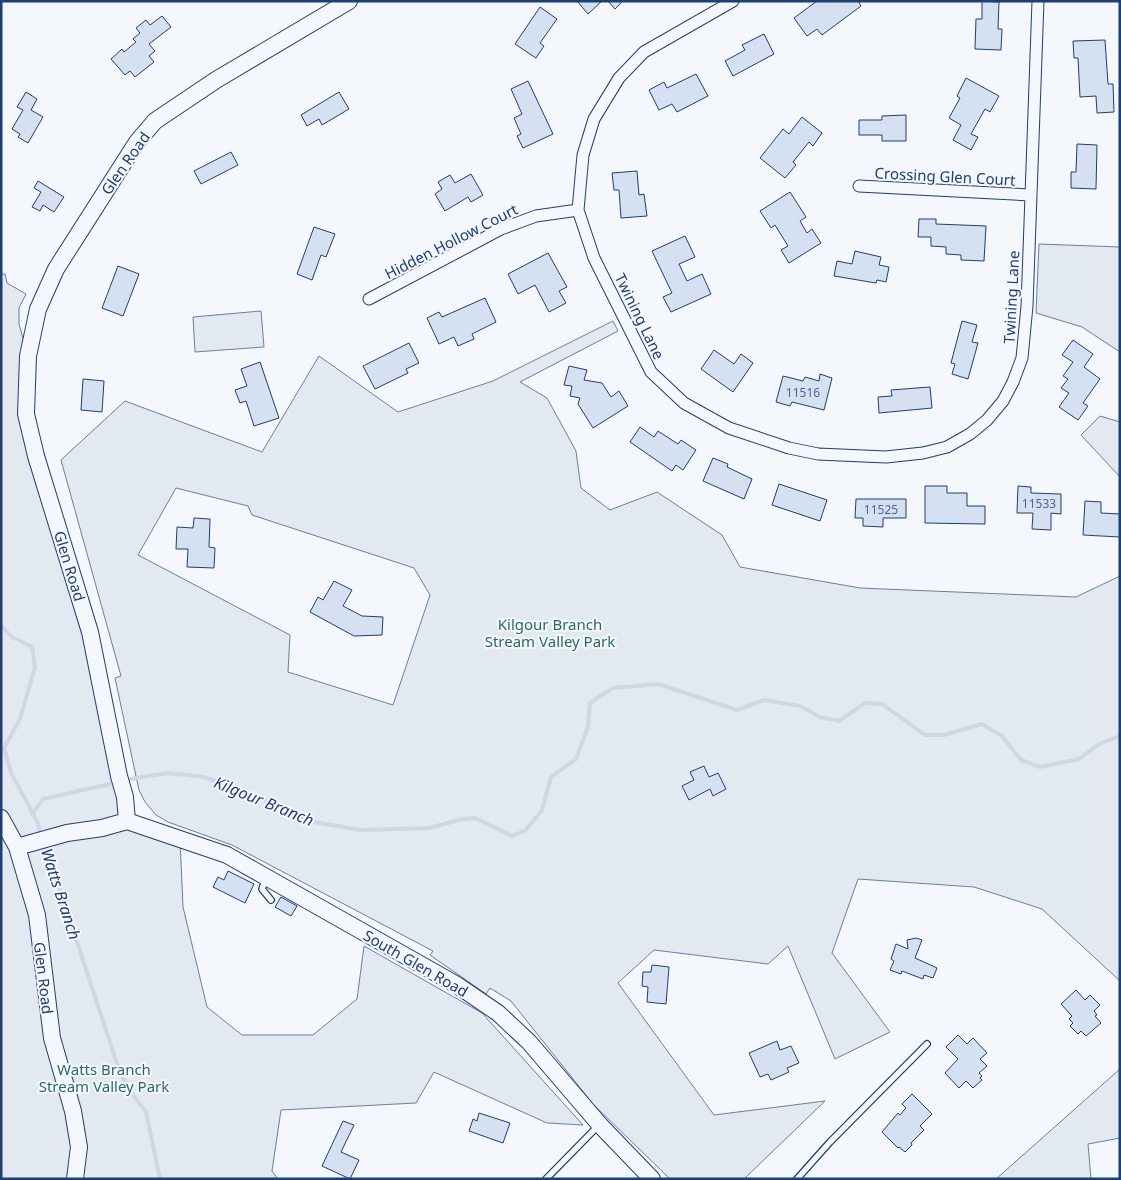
<svg xmlns="http://www.w3.org/2000/svg" width="1121" height="1180" viewBox="0 0 1121 1180" font-family="'Noto Sans',sans-serif">
<rect width="100%" height="100%" fill="#f4f7fb"/>
<path fill="#e3e9f0" stroke="#687fa3" fill-rule="evenodd" d="M1039,244l81,3v105l-38,-25 -46,-14z
M1,274h4l2,9 19,11 -7,14v16l9,32 -2,58 52,178 49,229 53,18 3,68 24,100 35,28h71l44,-36 7,-53 118,67 101,112 -36,-2 -113,-51 -18,31 -135,7 -9,61 6,8h-277z
M261,311l3,36 -69,5 -2,-35z
M613,321l5,10 -98,51 27,16 29,53 5,37 29,22 47,-18 65,43 18,32 120,21 216,9 44,-21v405l-78,-72 -68,-22 -116,-8 -26,74 58,79 -55,27 -47,-113 -20,18 -114,-14 -36,33 96,132 111,-14 -81,78h-74l-77,-75 -82,-103 -21,-13 -4,6 -56,-39 3,-4 -201,-106 -64,-23 -12,-7 -11,-13 -6,-12 -24,-112 6,-2 -60,-216 64,-59 137,51 57,-96 79,56 95,-31zM176,488l72,18 4,9 162,53 16,27 -37,110 -105,-33 2,-37 -152,-80z
M1100,416l20,6v55l-39,-42z
M1120,1069v69l-32,6 3,35h-95z"/>
<g fill="none" stroke-linecap="round" stroke-linejoin="round">
<path stroke="#cfd7e4" stroke-width="4" d="M1,626l11,11 20,10 3,20 -15,52 -16,29 7,25 26,48 5,16
M131,779l37,-6 36,4 50,18 55,26 51,9 69,-2 34,-9 12,-1 37,18 14,-6 16,-20 9,-33 25,-18 12,-32 2,-24 23,-15 45,-4 79,26 27,-10 36,6 20,11 19,4 26,-18 17,1 43,31h19l38,-11 20,12 19,24 19,7 39,-8 20,-15 21,-8
M32,814l11,-15 67,-15
M45,844l73,223 12,24 16,21 14,67"/>
</g>
<path fill="#d5e0f0" stroke="#1d3f73" d="M577,1h25l-14,13z
M608,1h15l-8,8z
M817,1h41l3,5 -39,29 -5,-6 -10,7 -13,-18z
M982,1l17,1 -1,27h4l-1,21 -26,-1 1,-30h6z
M540,7l17,12 -17,24 4,3 -8,12 -21,-14z
M162,16l9,11 -22,17 6,7 -6,5 5,6 -19,15 -5,-6 -5,4 -14,-16 11,-10 2,3 12,-10 -3,-3 7,-6 -4,-5 10,-8 4,5z
M764,34l10,20 -41,22 -8,-15 20,-11 -3,-5z
M1105,40l3,44h5l1,28 -17,1 -1,-17 -16,1 -2,-39h-4l-1,-17z
M696,74l12,22 -31,16 -5,-8 -13,6 -10,-20 15,-8 3,6z
M966,78l33,18 -9,16 -5,-3 -14,25 7,3 -7,13 -18,-10 8,-15 -12,-7 11,-20 -3,-2z
M528,81l25,53 -30,14 -6,-12 4,-2 -7,-16 8,-4 -11,-25z
M26,92l11,7 -6,11 12,7 -15,26 -10,-6 2,-3 -8,-5 11,-19 -6,-3z
M339,92l10,17 -27,16 -3,-6 -12,7 -6,-11z
M906,115v26h-24v-6h-23v-15h23v-4z
M802,117l20,16 -9,13 -4,-4 -16,20 3,3 -11,13 -25,-20 23,-29 6,5z
M1077,144l20,1 -1,44 -25,-1v-16h5z
M231,152l7,13 -37,19 -7,-13z
M637,171l2,24 5,-1 3,22 -26,2 -2,-28h-5l-2,-17z
M471,174l12,21 -12,7 -3,-5 -23,14 -10,-17 7,-5 -4,-7 12,-7 5,8z
M38,181l26,16 -10,15 -11,-7 -3,6 -8,-4 9,-15 -7,-4z
M790,192l16,25 -6,4 7,12 5,-4 9,14 -32,20 -8,-13 7,-4 -13,-21 -4,3 -11,-17z
M919,219h17v5l50,2 -2,35 -23,-1v-5l-15,-1v-7l-15,-1v-9h-13z
M314,227l21,7 -9,23 -5,-2 -9,25 -15,-6z
M685,236l10,21 -16,7 8,17 15,-7 9,20 -40,18 -8,-15 9,-4 -20,-42z
M855,251l26,6 -2,8 10,2 -3,15 -9,-2 -1,3 -42,-7 3,-15 15,3z
M548,253l19,34 -8,4 7,12 -17,9 -14,-27 -17,9 -10,-20z
M118,266l21,8 -16,42 -21,-8z
M485,298l11,24 -24,12 2,5 -16,7 -4,-9 -15,7 -12,-26 12,-6 3,5z
M962,321l15,4 -5,17 6,1 -10,36 -16,-5 3,-10 -4,-1z
M1073,340l20,14 -9,13 16,12 -17,24 5,3 -10,14 -19,-13 10,-14 -8,-5 7,-9 -5,-3 10,-14 -11,-7z
M409,343l10,20 -13,6 2,4 -33,16 -12,-23z
M714,350l20,14 7,-10 12,9 -20,29 -32,-23z
M260,362l19,56 -25,8 -8,-25 -6,2 -5,-13 12,-4 -6,-17z
M569,366l18,4 -3,10 18,3 9,14 8,-6 9,15 -35,22 -15,-24 2,-6 -10,-2 2,-10 -8,-1z
M820,374l12,4 -8,32 -32,-8 -2,4 -14,-4 7,-26 20,5 2,-4 14,4z
M83,379l21,2 -2,31 -21,-2z
M930,387l2,21 -53,5 -1,-16 14,-1 -1,-6z
M640,427l14,10 4,-6 20,13 3,-4 15,10 -13,20 -7,-5 -4,6 -42,-29z
M713,458l15,6 -1,3 25,12 -8,20 -41,-18z
M779,484l48,16 -7,21 -48,-16z
M925,486h22v7h20v13h18v18l-60,-1z
M1018,486l13,1v6l30,1v20l-10,-1v17l-19,-1 1,-16h-16z
M856,499h50v19h-23v9l-20,-1v-8h-8z
M1085,501l16,1v11l19,1v23l-37,-2z
M194,518l16,1 -1,28 6,1 -1,20 -27,-1 1,-18h-12l1,-22 16,1z
M334,581l18,9 -9,16 19,10 21,1 -1,18 -28,1 -44,-24 8,-15 5,3z
M704,766l5,11 9,-4 8,16 -13,7 -3,-7 -21,11 -7,-14 12,-6 -4,-8z
M228,871l26,13 -9,19 -32,-16 5,-10 6,3z
M281,897l16,9 -6,10 -16,-9z
M916,938l6,2 -7,18 22,10 -4,10 -9,-3 -1,4 -21,-8 -1,3 -11,-4 4,-9 -3,-2 5,-15 12,5 -1,-9z
M652,965l17,2 -3,37 -19,-2 1,-15 -6,-1 1,-14h8z
M1076,990l9,10 5,-5 10,10 -6,6 3,4 -2,1 6,7 -15,13 -5,-5 -3,3 -8,-8 3,-3 -4,-4 3,-3 -11,-12z
M958,1035l9,9 6,-6 14,15 -7,6 7,7 -8,7 3,3 -2,2 2,2 -9,8 -7,-7 -7,7 -14,-15 13,-14 -12,-12z
M777,1041l3,9 11,-4 8,17 -12,5 2,4 -18,8 -3,-6 -8,3 -11,-24z
M912,1094l20,20 -12,12 4,4 -13,13 1,2 -7,7 -6,-5 -1,1 -16,-16 16,-19 2,2 6,-7 -4,-4z
M479,1113l31,10 -7,20 -34,-12 4,-12 4,2z
M343,1121l11,4 -13,27 18,8 -9,19 -28,-13z"/>
<g fill="none" stroke-linecap="round" stroke-linejoin="round">
<g stroke="#1d3f73" stroke-width="8">
<path id="lane" d="M266,878l-4,11 9,11
M546,1179l52,-53
M797,1179l33,-37 97,-98"/>
</g>
<g stroke="#1d3f73" stroke-width="13">
<path id="street" d="M733,1l-89,51 -25,26 -25,41 -11,36 -5,55 16,48 57,114 33,31 45,25 60,20 29,6 68,3 37,-4 24,-6 23,-13 17,-14 16,-19 10,-19 9,-24 5,-52 11,-305
M859,186l172,9
M369,299l132,-70 35,-13 42,-6"/>
</g>
<g stroke="#1d3f73" stroke-width="18">
<path id="secondary" d="M1,818l16,29 20,68 15,123 21,73 6,36 -4,32
M127,821l-2,-24 -6,-21 -29,-144 -54,-176 -10,-42 2,-58 10,-47 18,-40 81,-127 18,-21 61,-41 133,-79
M127,821l100,34 230,130 41,28 31,29 71,83 52,54
M17,847l50,-14 35,-5 25,-7"/>
</g>
<use href="#lane" stroke="#f4f7fb" stroke-width="5.5"/>
<use href="#street" stroke="#f4f7fb" stroke-width="11"/>
<use href="#secondary" stroke="#f4f7fb" stroke-width="16"/>
</g>
<g text-anchor="middle" dominant-baseline="central" stroke-width="4" stroke-linejoin="round" paint-order="stroke">
<g font-size="12" fill="#4b6792">
<text x="803" y="392">11516</text>
<text x="1039" y="503">11533</text>
<text x="881" y="509">11525</text>
</g>
<g font-size="15" fill="#1d3f73" stroke="#f4f7fb">
<text transform="translate(125 163) rotate(-55)">Glen Road</text>
<text transform="translate(945 176) rotate(3)">Crossing Glen Court</text>
<text transform="translate(451 241) rotate(-27)">Hidden Hollow Court</text>
<text transform="translate(1011 297) rotate(-87)">Twining Lane</text>
<text transform="translate(640 316) rotate(64)">Twining Lane</text>
<text transform="translate(70 566) rotate(73)">Glen Road</text>
<text transform="translate(416 963) rotate(30)">South Glen Road</text>
<text transform="translate(44 978) rotate(83)">Glen Road</text>
</g>
<g font-size="15" fill="#2c6c60" stroke="#f4f7fb">
<text x="550" y="624">Kilgour Branch<tspan x="550" dy="17">Stream Valley Park</tspan></text>
<text x="104" y="1069">Watts Branch<tspan x="104" dy="17">Stream Valley Park</tspan></text>
</g>
<g font-size="16" font-style="italic" fill="#1d3f73" stroke="#f4f7fb">
<text transform="translate(264 801) rotate(22)">Kilgour Branch</text>
<text transform="translate(61 894) rotate(72)">Watts Branch</text>
</g>
</g>
<rect width="1121" height="1180" fill="none" stroke="#1d3f73" stroke-width="5"/>
</svg>
